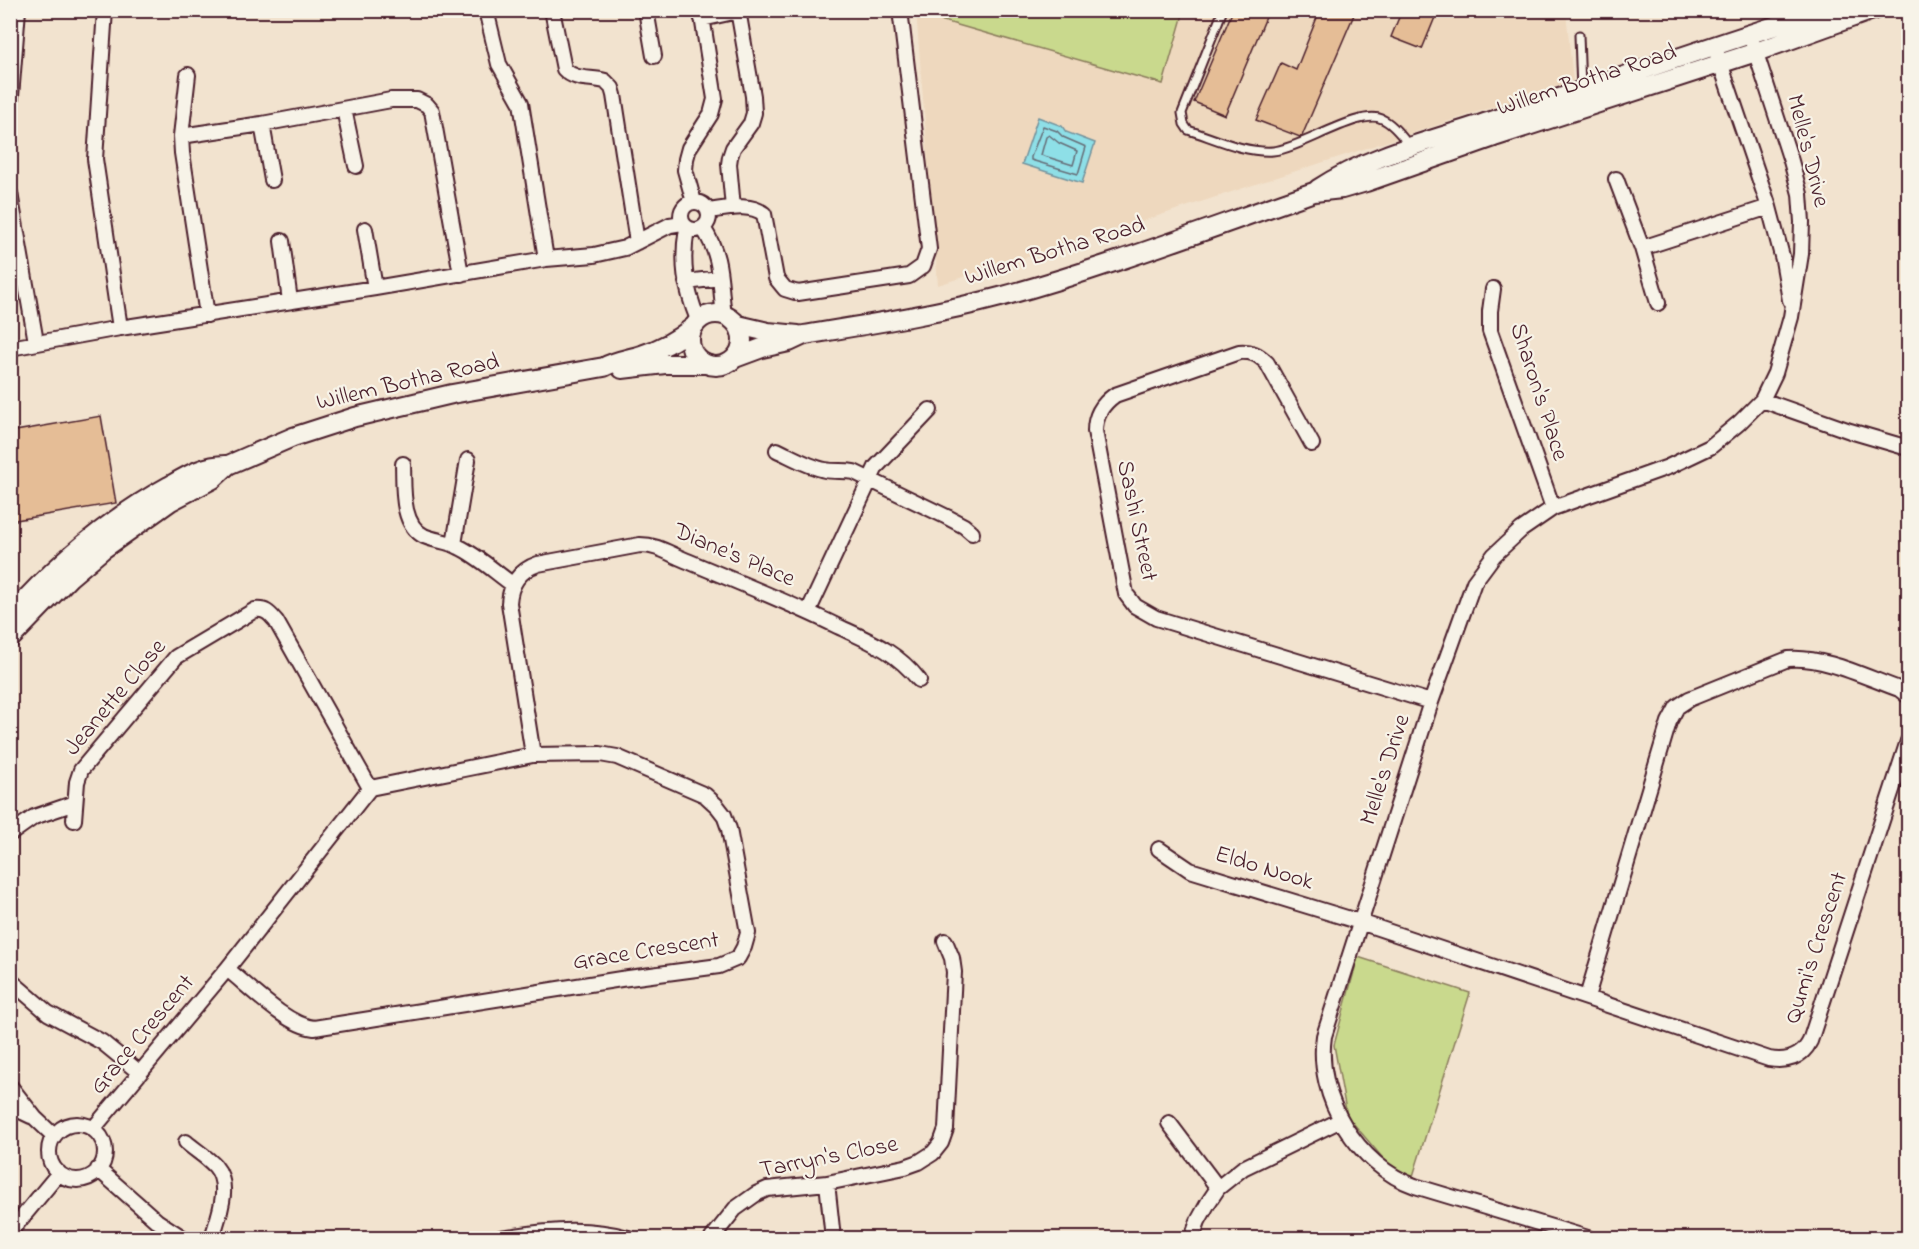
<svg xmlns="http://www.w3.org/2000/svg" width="1919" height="1249" viewBox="0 0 1919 1249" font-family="'Indie Flower',sans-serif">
<rect width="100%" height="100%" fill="#f2e3cf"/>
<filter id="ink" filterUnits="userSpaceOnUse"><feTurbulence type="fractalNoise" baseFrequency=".0167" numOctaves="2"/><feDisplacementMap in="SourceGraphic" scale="12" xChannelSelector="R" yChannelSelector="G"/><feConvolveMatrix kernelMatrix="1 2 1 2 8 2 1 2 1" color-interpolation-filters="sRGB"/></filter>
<g filter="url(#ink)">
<path fill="#eed8be" d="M916,11h650l7,70 -440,143 -195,61z"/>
<path fill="#c9d98d" stroke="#8a7c5c" stroke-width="1.5" d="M935,10h249v1l-21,73 -230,-66z
M1358,957l112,36 -61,196 -62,-73 -13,-71z"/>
<path fill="#8edfe7" stroke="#73929c" stroke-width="1.5" d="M1038,117l24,9 4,6 29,11 -13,40 -60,-19z"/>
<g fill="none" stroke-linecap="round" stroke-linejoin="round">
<path stroke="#656c76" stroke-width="1.5" d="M1043,126l14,5 6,6 23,10 -8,27 -47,-14v-3z
M1049,135l10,8 18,8 -4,14 -32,-10 5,-18z"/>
</g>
<path fill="#e5bd96" stroke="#4a1f2b" stroke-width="1.5" d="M1233,10h36l-44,105 -31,-13z
M1320,10h36l-54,126 -2,1 -44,-17 25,-57 15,7z
M1402,10h36l-16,39 -31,-12z
M101,416l15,87 -106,18v-89z"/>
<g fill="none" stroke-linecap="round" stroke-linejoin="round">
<g stroke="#4a1f2b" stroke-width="11">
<path id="lane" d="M1223,10l-41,103 2,11 4,6c26,8 56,23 85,21 27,-2 87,-43 109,-32 10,4 20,17 26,25
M1579,35l2,55"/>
</g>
<g stroke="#4a1f2b" stroke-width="18">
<path id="street" d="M105,10l-10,149 25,169
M486,10l13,54 22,39 25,156
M552,10l12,59c11,12 27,8 41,12l7,7 2,7 23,147
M646,10l8,46
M702,19l36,-8
M1714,45l55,162 14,53 7,40
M10,109l8,-99
M344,109l12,57
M262,124l10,56
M181,136l7,-61
M1616,179l26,69 16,55
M10,193l26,149
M681 216a14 14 0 1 1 28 0a14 14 0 1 1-28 0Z
M694,202l-9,-32 1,-11 3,-11 22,-34 4,-15 -14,-89
M733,208l-4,-44 1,-7 3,-9 18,-25 3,-10 -1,-17 -15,-86
M708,211c18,-2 41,-9 56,3l12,64 9,11 13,4 111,-17 14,-10 6,-17 -29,-239
M687,228c-6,35 -2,59 11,92
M703,228c20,30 16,53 21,87
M365,229l10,59
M282,241l8,60
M1642,248l127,-41
M686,282l34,-4
M1493,289l-3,22v20l63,177
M207,315l-25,-162 -1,-17 81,-12 129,-24h26l10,5 5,6 29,163
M10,348l110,-20 255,-40 171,-29 48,-4 31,-7 45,-23 12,-2
M1762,400l88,31 58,17
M1312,444l-45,-81c-9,-9 -16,-12 -28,-11l-124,43c-13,9 -20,20 -20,36l31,163 9,12 21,12 275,84
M777,450c15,7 32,17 48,20 10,2 19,0 29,2l93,45 17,9 8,7
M403,464c1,22 -3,60 21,72 11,5 24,5 35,11 19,9 36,25 53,37
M454,544l14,-84
M808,612l68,-145 54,-57
M600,754l17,3 88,38 12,11 7,9 5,14 19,104 -4,14 -6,11 -19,8 -98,13 -307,49c-28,-3 -64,-41 -87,-59l143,-181 163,-33z
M533,755l-24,-152c1,-19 11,-33 29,-39l102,-19c15,0 25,6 38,12 52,22 106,43 157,68 34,16 60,25 84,55
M74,820l3,-38 4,-12 95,-113 79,-47c11,-1 14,3 21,11l94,167
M10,834l24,-17 41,-14
M1159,849l31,21 170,52 409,137c17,3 33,-1 41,-18l98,-300
M11,981l37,32 54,29 38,31
M1587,997l82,-275 8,-15 12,-8 99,-40c36,-3 77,18 111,30l9,7
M10,1086l25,32 19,18
M10,1106l21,10
M1169,1123l49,65
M49 1152a28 28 0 1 1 56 0a28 28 0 1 1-56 0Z
M93,1129l134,-160
M186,1142c9,8 21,15 29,24 17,20 3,51 -3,72
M98,1169l59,52 26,17
M827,1183l6,55
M10,1232l49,-59
M501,1238c43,-7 85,-12 127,0
M712,1238l23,-29 21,-15 11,-5 60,-6 78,-16 14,-5 14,-9 8,-10 5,-14 8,-157 -2,-14 -7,-17
M1192,1238l6,-17 10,-18 10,-15 25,-20 98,-48
M1588,1238l-173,-52c-57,-20 -100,-89 -91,-150l107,-334 43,-120 20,-27 27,-25 32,-22 115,-41 42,-20 29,-24 23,-23 13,-27 16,-56 10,-63 1,-32 -2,-28 -9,-33 -38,-117"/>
</g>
<g stroke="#4a1f2b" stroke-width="22">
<path id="secondary" d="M1318,189c54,-36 121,-50 182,-71 108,-36 216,-74 325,-108
M690 340a26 26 0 1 1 52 0a26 26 0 1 1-52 0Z
M738,325l30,7 30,3
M735,358l27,-10 27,-6 15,-7c66,-11 132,-21 196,-38 106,-29 210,-69 314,-105l28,-3 24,-7 128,-45 262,-85 117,-42
M622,369l43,-5h39
M10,616c46,-52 99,-97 159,-130 19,-11 37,-22 59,-21
M10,639l60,-62 32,-27 69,-49 42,-22 15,-14 65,-28 62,-20 97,-23 152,-27c12,-7 25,-8 37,-12 20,-6 36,-15 52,-28"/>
</g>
<use href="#lane" stroke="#f7f3e8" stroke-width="7"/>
<use href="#street" stroke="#f7f3e8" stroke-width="14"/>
<use href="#secondary" stroke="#f7f3e8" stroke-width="18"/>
</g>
</g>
<g text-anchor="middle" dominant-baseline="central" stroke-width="4.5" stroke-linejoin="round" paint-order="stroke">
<g font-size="24" fill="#4a1f2b" stroke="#f7f3e8">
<text transform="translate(1587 81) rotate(-18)">Willem Botha Road</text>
<text transform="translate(1807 151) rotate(76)">Melle's Drive</text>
<text transform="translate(1055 252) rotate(-17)">Willem Botha Road</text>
<text transform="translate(408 383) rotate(-13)">Willem Botha Road</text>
<text transform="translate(1538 392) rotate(72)">Sharon's Place</text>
<text transform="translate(1136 521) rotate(78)">Sashi Street</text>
<text transform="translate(734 556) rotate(23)">Diane's Place</text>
<text transform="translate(116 698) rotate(-50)">Jeanette Close</text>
<text transform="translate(1386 770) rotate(-72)">Melle's Drive</text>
<text transform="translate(1264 869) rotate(17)">Eldo Nook</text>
<text transform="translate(1817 948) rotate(-72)">Qumi's Crescent</text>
<text transform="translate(646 952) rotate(-9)">Grace Crescent</text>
<text transform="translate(143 1035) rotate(-50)">Grace Crescent</text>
<text transform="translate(829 1158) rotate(-11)">Tarryn's Close</text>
</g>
</g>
<rect width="1919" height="1249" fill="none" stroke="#f7f3e8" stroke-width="36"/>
<rect x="18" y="18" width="1883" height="1213" fill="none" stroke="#4a1f2b" stroke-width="2" filter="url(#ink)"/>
</svg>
